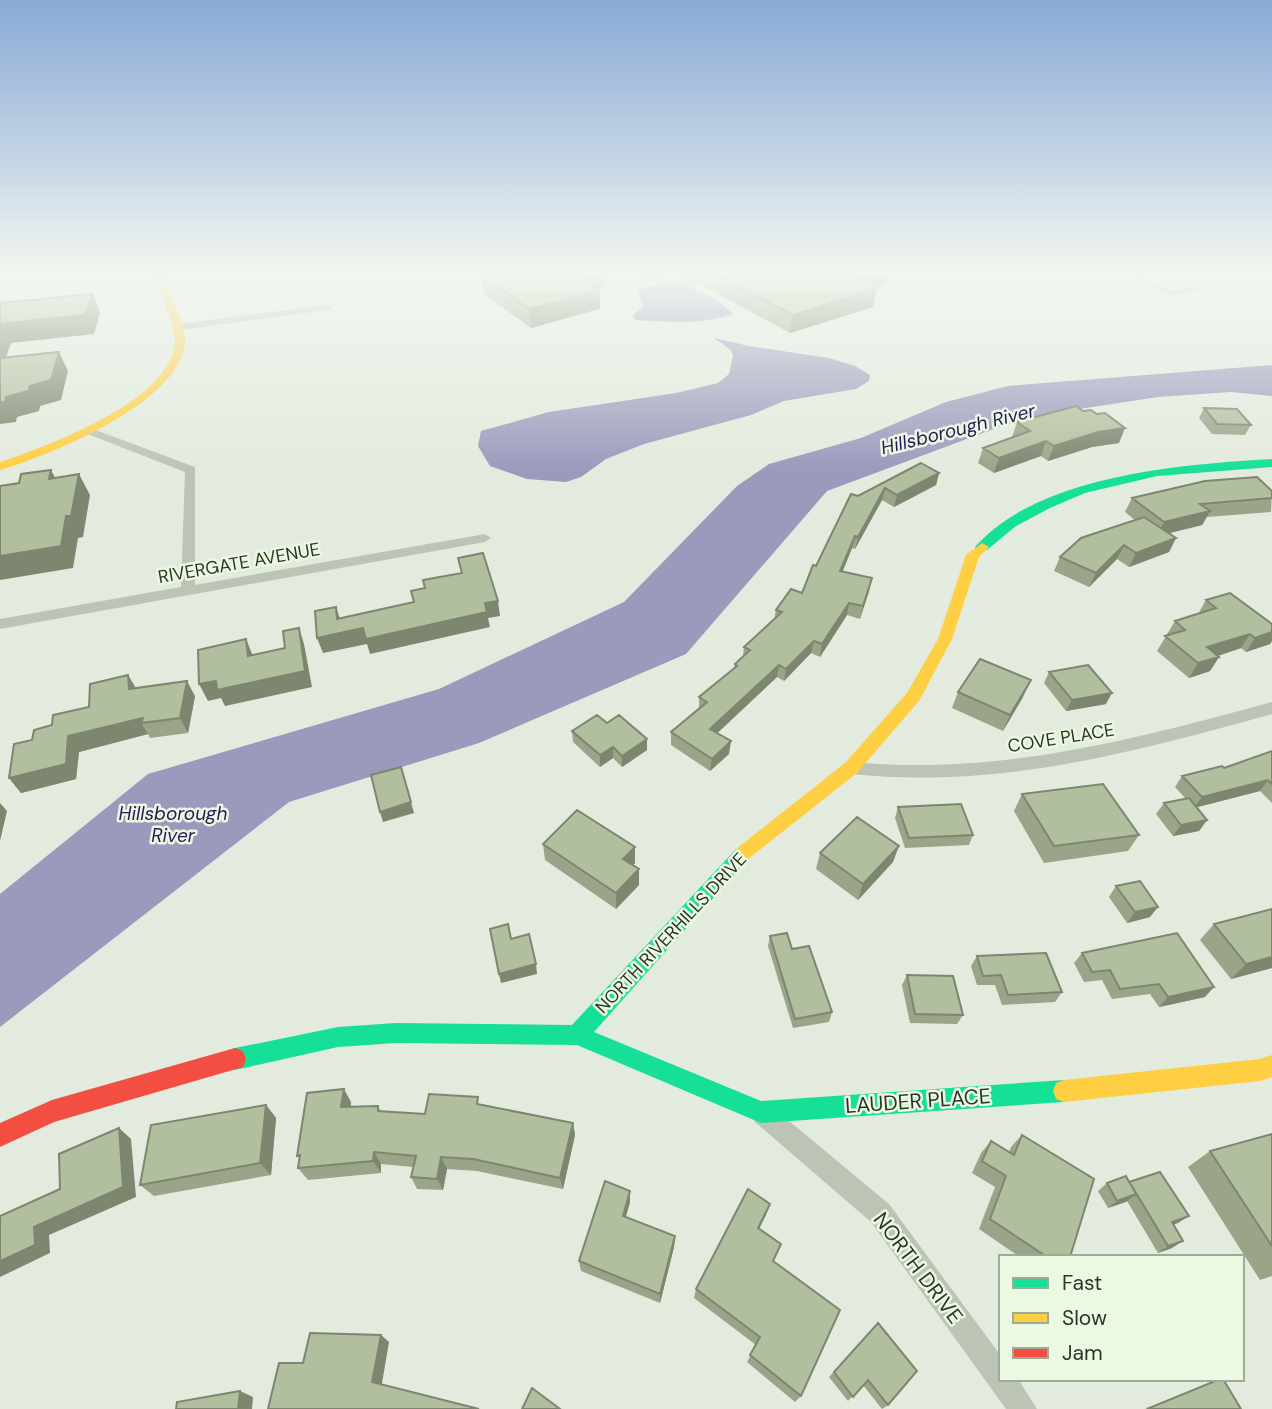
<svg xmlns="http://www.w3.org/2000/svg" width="1272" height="1409" viewBox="0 0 1272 1409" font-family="'DM Sans',sans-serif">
<rect width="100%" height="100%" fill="#e2ebdd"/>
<path fill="#9b99bc" d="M695,275l8,5 -9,7 1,4 17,6 22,17c-31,11 -66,8 -99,6l-2,-5 11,-9 -7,-16z
M714,338l35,8 80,12 26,8 15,9 -1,6 -13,8 -72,12 -33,14 -107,29 -38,15 -25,18 -15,5 -39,-3 -37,-13 -12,-20 3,-15 68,-19 127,-19 42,-10 11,-9 4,-18 -2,-6z
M1272,365v31l-41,-4 -73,5 -105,16 -54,14 -172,64 -141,163 -207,89 -190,59 -289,225v-133l148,-120 291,-85 185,-87 113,-116 32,-22 92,-26 85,-36 62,-16z"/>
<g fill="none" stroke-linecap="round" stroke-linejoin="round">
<path fill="#bcc4b6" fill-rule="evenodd" d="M1071,275h15l-4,3z
M1131,275c16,-1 27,14 43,15 10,1 19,-5 28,0l-31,6z
M326,305l5,3 -2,2 -151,20 -5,-3 5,-3z
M85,429h8l102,38v118l290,-51 6,4 -6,4 -485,87v-10l181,-32 4,-115 -100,-39z
M1272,702v12c-140,39 -274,75 -421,60l-6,-1 -2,-5 2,-5 6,-1c147,14 281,-22 421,-60z
M763,1103l8,3 118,98 112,152v23h17l19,30h-31l-135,-187 -116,-100 -3,-8 3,-8z"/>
<path fill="#16e098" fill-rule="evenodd" d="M1272,459v8l-115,9 -72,17 -35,15 -34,18 -29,24h-10l-2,-3c63,-72 208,-83 297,-88z
M742,846l6,3 3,5 -3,5 -154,173 167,69 303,-21 8,3 3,8 -3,8 -8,3 -303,21 -184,-78 -181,-2 -58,4 -103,23 -8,-3 -3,-8 3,-8 8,-3 103,-21 58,-4 176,2 164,-176z"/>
<path fill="#ffcf43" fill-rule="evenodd" d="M154,275h8c7,18 23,47 23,66 -1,60 -136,115 -185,129v-8c48,-16 171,-61 175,-120 1,-18 -16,-50 -21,-67z
M982,543l7,4 -10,10 -27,82 -33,62 -62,72 -109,86 -6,3 -6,-3 -3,-5 3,-5 109,-86 62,-70 31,-54 28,-84z
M1272,1055v22l-12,4 -196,21 -8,-3 -3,-8 3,-8 8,-3 196,-21z"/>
<path fill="#f24e42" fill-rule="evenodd" d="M235,1048l8,3 3,8 -3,8 -189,55 -54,25v-24l52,-23z"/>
</g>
<path fill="#99a488" d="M481,275l124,12 -6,2 1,18 -1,2 -68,19 -48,-35z
M640,275h27l-11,5 -16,-3z
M683,275h205l-2,9 -12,3 3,1 -4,19 -83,26z
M1204,408l47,17 -6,10 -33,-1 -13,-16z
M1017,422l102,21 -27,4 -44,14 -7,-5 -47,17 -16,-10 5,-15 29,-11z
M939,473l-3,12 -42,22 -12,-7 -27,49 -3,-1 -10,24 27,19 -9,28 -13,-4 -27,42 -9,-4 -27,28 -7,-4 -60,56 12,21 -19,17 -39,-26v-13l28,-23v-12l35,-29 1,-4 8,-8 1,-9 30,-27 2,-10 26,-17 14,-27 42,-70z
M1272,491l-1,21 -64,5 -5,8 -32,8 6,5 -7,14 -40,15 -12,-8 -28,28 -35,-16 6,-14 75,-37 -10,-8 7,-14z
M1206,600l66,24v17l-2,3 -24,8 -5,-4 -23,8 1,1 -9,14 -21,7 -32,-27 18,-30 23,-7z
M1049,672l57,32 -40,7 -22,-28z
M128,675l8,13 59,8 -7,37 -38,5 -2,-4 -69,18 -3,27 -55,14 -12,-15 43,-53 37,-18z
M958,692l65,5 -20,34 -51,-23z
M607,723l40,16v11l-25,17 -9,-9 -13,9 -27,-25 -1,-11z
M1272,751v52l-12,-12 -63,16 10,13 -8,11 -26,5 -17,-22 8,-11 22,-4 -11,-12 7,-11 42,-8z
M1022,794l117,41 -11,16 -84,12 -30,-52z
M898,807l75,28 -4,10 -64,3 -10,-30z
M543,844l92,19 -2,2 6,4v16l-23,24 -71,-49z
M820,853l73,9 -35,38 -42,-31z
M1116,886l34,31 -23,6 -18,-26z
M1214,924l58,44 -41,11 -31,-39z
M770,936l22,13 40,63 -3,10 -36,6 -25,-82z
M1082,953l123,44 -46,10 -9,-13 -38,5 -10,-19 -18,2 -10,-19z
M977,956l85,36 -7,10 -53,3 -7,-20h-18l-6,-19z
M907,975l56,40 -6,9 -47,-1 -8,-38z
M351,1102v4h27l3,5 44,3 56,-10 92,19 2,12 -12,54 -86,-18 -30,-2 -4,21 -26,-1 -6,-12 2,-10 -32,-3v9l-73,7 -10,-12 2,-10 -3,-2z
M266,1105l10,13 -5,57 -117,21 -14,-11z
M1272,1134v142l-12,4 -72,-113 22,-16z
M1022,1135l48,122h-50l-41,-28 16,-42 -23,-14 9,-20 10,-12 18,11 2,-5z
M1129,1182l60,34 -16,9 -1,23 -14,5 -31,-52 -19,7 -10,-17 9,-8z
M630,1202l-4,15 49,19 -1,11 -14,56 -79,-32 -2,-10z
M770,1204l-11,25 14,32 28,135 -6,6 -48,-40 9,-17 -62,-47 2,-9z
M878,1323l10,82 -6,4 -19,-24 -15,16 -19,-24z
M1220,1379l21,30h-96z"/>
<path fill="#7d866f" d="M583,275h22v12l-25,7 -1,-18z
M656,275h11l-11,5z
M859,275h29l-2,9 -37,11 3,-18z
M877,288l-4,19 -83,26 3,-18z
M600,289v18l-1,2 -68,19 -2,-19z
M93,294l7,19 -6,21 -83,9 -11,31v-47l1,-3z
M59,352l9,19 -7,29 -21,6 -1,5 -22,6 -1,5 -16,2v-22l6,-5 24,-11z
M1125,428l-6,15 -27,4 -44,14 6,-15 44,-14z
M1046,441l-5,15 -47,17 5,-15z
M51,470l11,21 -13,-12z
M939,473l-3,12 -42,22 3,-12z
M79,474l11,21 -7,42 -5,1 -5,30 -73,12v-24l66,-40z
M885,488l-3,12 -27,49 3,-12z
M1210,511l-8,14 -45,11 7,-14z
M855,536l-3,12 -14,35 2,-12z
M1176,538l-7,14 -40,15 7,-14z
M1124,545l-7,14 -28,28 7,-14z
M872,578l-3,13 -9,28 3,-13z
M498,601l2,15 -12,2 2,9 -120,27 -3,-10 -44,9 -6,-15 20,-19 -1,-12 5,15z
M849,603l-2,12 -27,42 2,-13z
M299,628l5,16 8,43 -87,19 -4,-8 -13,3 -9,-17 17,-3 89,-10z
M1272,632v9l-2,3 -24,8 9,-14z
M1250,634l-9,14 -42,14 8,-15z
M246,639l7,17h-5z
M814,641l-3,12 -27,28 2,-12z
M1219,657l-9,14 -21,7 9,-15z
M779,665l-2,12 -68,64 1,-12z
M128,675l9,16 -8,-2z
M1031,680l-8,17 -20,34 7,-16z
M187,681l8,15 -7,37 -8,-15z
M1112,693l-6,11 -40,7 6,-11z
M143,718l-2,5 7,11 -69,18 -3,27 -55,14 -12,-15 59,-42z
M647,739v11l-25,17v-11z
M731,741l-2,13 -19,17 2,-12z
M613,747v11l-13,9v-12z
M404,778l10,35 -31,9 -3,-10z
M1268,780l-8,11 -66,17 8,-11z
M0,803l7,8 -7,30z
M1207,820l-8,11 -26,5 8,-11z
M899,846l-6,16 -35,38 5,-16z
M635,847v16l-11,12 -1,-16z
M639,869v16l-23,24v-16z
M1158,907l-8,10 -23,6 8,-11z
M1272,957v11l-41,11 15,-15z
M536,964l1,10 -36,9 -2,-9z
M1214,987l-9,10 -46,10 9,-10z
M344,1089l7,13 -2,17 -8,-12z
M266,1105l10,13 -5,57 -11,-12z
M573,1123l2,12 -12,54 -3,-11z
M119,1128l12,11 5,58 -87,38 1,18 -50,24v-16l34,-34z
M374,1152l7,12v9l-8,-12z
M441,1157l6,12 -4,21 -6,-11z
M630,1191v11l-7,24v-10z
M1136,1194l-10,8 -18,6 9,-7z
M770,1204l-4,11 -12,24 4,-11z
M1189,1216l-11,7 -17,6 11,-7z
M675,1236l-1,11 -14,56v-9z
M1183,1241l-11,7 -14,5 10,-7z
M381,1335l8,7 -8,47 -9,-7z
M240,1391l13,6 -1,12h-14z"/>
<path fill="#b2bf9e" stroke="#7d866f" stroke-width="2" d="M481,275h102l-4,1 21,13 -2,2 -69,18z
M717,275h142l-7,2 25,11 -84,27z
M93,294l-8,21 -84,9 -1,3v-24z
M59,352l-8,28 -21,6 -2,5 -22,6 -1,5h-5v-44z
M1076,406l7,5 8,-1 6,4 8,-1 20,15 -27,4 -44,14 -8,-5 -47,17 -16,-10 47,-17 -13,-9z
M1204,408l33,1 14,16 -34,-1z
M921,463l18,10 -42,22 -12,-7 -27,49 -3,-1 -15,35 32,7 -9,28 -14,-3 -27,41 -8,-3 -28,28 -7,-4 -69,64 21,12 -19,18 -41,-27 36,-30 -8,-5 38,-31 -2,-2 15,-14 -6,-3 38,-35 -6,-2 15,-21 11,4 11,-28 3,1 35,-72 7,2z
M51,470l-2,9 30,-5 -8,42h-5l-5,30 -61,10v-70l19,-3 2,-9z
M1257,477l15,14v7l-72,6 10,7 -46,11 -32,-24 73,-17z
M1144,517l32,21 -40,15 -12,-8 -28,28 -36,-16 21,-19z
M483,553l15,48 -13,2 2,9 -121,27 -3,-11 -46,10 -2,-27 21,-4 1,12 77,-17 -3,-11 14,-3 -2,-8 39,-7 -4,-15z
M1230,593l42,31v8l-17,6 -5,-4 -43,13 12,10 -21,6 -33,-27 20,-6 -10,-9 41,-13 -10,-8z
M299,628l6,43 -88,19 -1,-9 -17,3 -1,-34 48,-11 2,17 37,-8 -2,-17z
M980,659l51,21 -21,35 -52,-23z
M1088,665l24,28 -40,7 -23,-28z
M128,675l1,14 58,-8 -7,37 -39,5 2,-5 -75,18 -2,28 -57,14 5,-34 18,-4 2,-10 18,-5 1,-10 36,-8 1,-23z
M597,715l10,8 12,-8 28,24 -25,17 -9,-9 -13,8 -28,-24z
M1272,751v33l-4,-4 -66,17 -20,-21 40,-10 2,2z
M401,767l10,35 -31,10 -9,-37z
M1103,784l36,51 -85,11 -32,-52z
M1189,798l18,22 -26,5 -17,-22z
M961,804l12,31 -64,3 -11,-31z
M577,810l58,37 -12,12 16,10 -23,24 -73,-49z
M857,817l42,29 -36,38 -43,-31z
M1140,881l18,26 -23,5 -19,-26z
M1272,909v48l-26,7 -32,-40z
M508,924l3,15 18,-5 7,30 -37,10 -9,-45z
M787,933l5,16 17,-3 23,66 -37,7 -25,-83z
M1177,933l37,54 -46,10 -9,-13 -39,5 -10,-19 -18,2 -10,-19z
M1046,953l16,39 -54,3 -7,-20 -18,1 -6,-20z
M907,975l46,1 10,39 -48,-1z
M344,1089l-3,18 37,-1v5l47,3 4,-20 49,3 -1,7 96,19 -13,55 -87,-19 -32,-2 -4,22 -26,-2 5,-21 -42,-4 -1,9 -75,7 2,-13 -3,1 10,-63z
M266,1105l-6,58 -120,22 11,-60z
M119,1128l4,59 -89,40 1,18 -35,16v-45l60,-27 -1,-35z
M1272,1134v112l-62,-95z
M1022,1135l72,44 -24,78h-23l-57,-38 16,-43 -24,-15 9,-20 23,14z
M1160,1172l29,44 -17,6 11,19 -15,5 -38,-63 6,11 -19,7 -10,-18 19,-7 3,6z
M605,1181l25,10 -7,25 52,20 -15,58 -81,-33z
M748,1189l22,15 -12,24 23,16 -8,17 67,49 -39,86 -51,-41 10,-18 -64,-48z
M878,1323l39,48 -29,34 -20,-25 -15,17 -19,-25z
M310,1333l71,2 -9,47 107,27h-211l11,-46h24z
M1220,1379h3l18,30h-94z
M532,1388l28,21h-38z
M240,1391l-2,18h-62l1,-7z"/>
<linearGradient id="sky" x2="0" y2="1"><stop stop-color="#89a9d6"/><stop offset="0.58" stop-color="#f2f6f0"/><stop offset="1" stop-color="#f2f6f0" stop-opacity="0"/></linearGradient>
<rect width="1272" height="472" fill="url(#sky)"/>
<g text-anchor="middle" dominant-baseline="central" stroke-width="5" stroke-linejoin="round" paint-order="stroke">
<g font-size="18" fill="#2e3425" stroke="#ebf9e3">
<text transform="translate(239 563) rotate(-10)">RIVERGATE AVENUE</text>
<text transform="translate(1061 738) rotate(-9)">COVE PLACE</text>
<text transform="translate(671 933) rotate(-47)">NORTH RIVERHILLS DRIVE</text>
</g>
<g font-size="19" font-style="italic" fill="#241b56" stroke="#ebf9e3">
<text transform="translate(958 429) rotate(-14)">Hillsborough River</text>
<text x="173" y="813">Hillsborough<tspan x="173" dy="22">River</tspan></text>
</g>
<g font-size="21" fill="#2e3425" stroke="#ebf9e3">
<text transform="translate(918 1101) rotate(-4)">LAUDER PLACE</text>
<text transform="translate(918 1268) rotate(53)">NORTH DRIVE</text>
</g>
</g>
<rect x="999" y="1255" width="245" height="126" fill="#ebf9e3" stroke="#9faa97" stroke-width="2"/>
<rect x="1013" y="1278" width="35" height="10" fill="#16e098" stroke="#9faa97" stroke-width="2"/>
<text x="1062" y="1290" font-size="21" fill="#2e3425">Fast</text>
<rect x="1013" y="1313" width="35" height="10" fill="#ffcf43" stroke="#9faa97" stroke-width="2"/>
<text x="1062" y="1325" font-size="21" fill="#2e3425">Slow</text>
<rect x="1013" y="1348" width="35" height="10" fill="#f24e42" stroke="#9faa97" stroke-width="2"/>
<text x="1062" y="1360" font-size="21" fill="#2e3425">Jam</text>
</svg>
